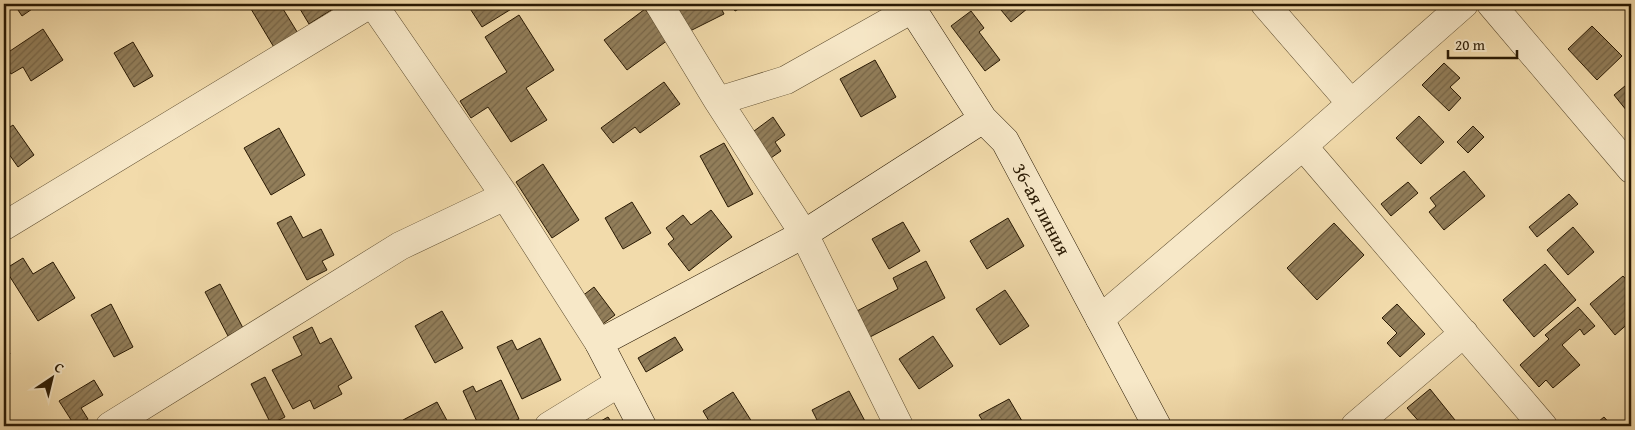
<svg xmlns="http://www.w3.org/2000/svg" width="1635" height="430" viewBox="0 0 1635 430" font-family="'Gentium Book Plus',serif">
<defs>
<pattern id="building-hatch" width="6" height="6" patternUnits="userSpaceOnUse" patternTransform="scale(1.25)"><rect width="6" height="6" fill="#927e5a"/><path d="M-1 1l2-2M0 6l6-6M5 7l2-2" fill="none" stroke="#776648"/></pattern>
</defs>
<rect width="100%" height="100%" fill="#f2dbab"/>
<filter id="stains"><feTurbulence type="fractalNoise" baseFrequency=".004" numOctaves="4"/><feColorMatrix values="0 0 0 0 .2 0 0 0 0 .09 0 0 0 0 .02 0 0 0 .5 -.17"/></filter>
<radialGradient id="worn" r=".72"><stop offset=".6" stop-color="#630" stop-opacity="0"/><stop offset="1" stop-color="#630" stop-opacity=".3"/></radialGradient>
<path fill="url(#building-hatch)" stroke="#291903" d="M14,4h19l2,3 -13,9z
M248,4h32l19,31 -24,14z
M297,4h37l2,3 -27,17z
M467,4h44l2,4 -31,19z
M670,4h49l5,10 -34,17 -7,-14 -5,2z
M731,4h17l-13,7z
M996,4h37l-22,18z
M645,9l23,31 -41,30 -23,-30z
M971,11l13,17 -5,4 21,28 -15,11 -34,-45z
M519,15l35,55 -28,18 21,32 -36,22 -23,-35 -17,11 -11,-17 47,-29 -22,-35z
M1592,26l30,30 -25,24 -29,-31z
M43,29l20,31 -32,21 -8,-14 -12,7 -7,-11v-8z
M133,42l20,34 -19,11 -20,-34z
M875,60l21,37 -35,20 -21,-38z
M1444,63l16,15 -10,9 11,11 -12,13 -27,-26z
M1631,81v27l-4,3 -13,-16z
M664,82l16,22 -40,29 -5,-6 -22,16 -12,-15z
M1419,116l25,26 -23,22 -25,-26z
M773,117l12,18 -10,7 6,9 -13,9 -18,-26z
M13,125l21,30 -16,12 -14,-20v-16z
M1473,126l11,11 -16,16 -11,-11z
M279,128l26,47 -34,20 -27,-47z
M724,143l29,51 -25,13 -28,-51z
M543,164l36,56 -27,18 -36,-56z
M1464,171l21,25 -41,34 -15,-18 7,-6 -6,-8z
M1408,182l10,11 -27,23 -10,-12z
M1569,194l9,10 -41,33 -8,-10z
M632,202l19,31 -28,16 -18,-31z
M711,210l21,27 -43,34 -21,-27 6,-5 -8,-11 17,-13 8,10z
M291,216l12,22 18,-9 13,26 -12,6 5,9 -20,10 -30,-57z
M1008,218l16,28 -37,23 -17,-28z
M903,222l17,29 -31,18 -17,-30z
M1334,223l30,32 -47,45 -30,-32z
M1573,227l21,25 -26,23 -21,-25z
M23,258l10,16 20,-12 22,36 -37,23 -33,-52z
M926,261l19,37 -75,39 -13,-26 41,-22 -5,-11z
M1545,264l31,36 -42,37 -31,-37z
M1623,276l8,9v36l-16,14 -25,-31z
M220,284l23,44 -15,8 -23,-44z
M594,287l21,28 -15,11 -19,-29z
M1005,290l24,36 -29,19 -24,-36z
M111,304l22,43 -19,10 -23,-42z
M1397,304l28,30 -25,23 -13,-14 10,-10 -15,-15z
M1578,307l17,19 -11,9 -4,-6 -18,16 18,20 -27,23 -7,-8 -7,7 -19,-22 29,-26 -4,-4z
M442,311l21,37 -28,15 -20,-37z
M312,327l8,17 11,-6 21,40 -14,8 4,8 -28,15 -4,-9 -17,9 -21,-39 30,-15 -9,-18z
M933,336l20,30 -34,23 -20,-30z
M675,337l8,13 -37,22 -8,-14z
M540,338l21,42 -39,19 -25,-52 15,-7 5,10z
M4,342l6,12 -6,4z
M265,377l20,40 -14,7 -20,-40z
M94,380l9,15 -22,13 7,11 -13,7 -16,-25z
M501,380l18,39 -15,7h-25l-16,-35 10,-5 3,6z
M1430,389l29,36 -2,1h-34l-16,-18z
M849,391l17,32 -6,3h-40l-8,-16z
M733,392l19,30 -7,4h-33l-9,-15z
M1009,399l16,27h-39l-7,-11z
M437,402l13,24h-44l-3,-6z
M608,417l6,9h-22z
M1604,417l8,9h-19z"/>
<g fill="none" stroke-linecap="round" stroke-linejoin="round">
<g stroke="#5b4a2d" stroke-width="29">
<path id="street" d="M373,4l132,192 94,147
M659,4l59,97 68,-21 126,-71
M1265,4l85,98
M1491,4l140,165
M718,101l86,133 95,192
M1303,146l240,280
M4,226l366,-222
M1100,319l203,-173 161,-142
M110,426l290,-180 105,-50
M549,426l70,-43
M1355,426l109,-93"/>
</g>
<g stroke="#291903" stroke-width="29">
<path id="secondary" d="M909,4l74,115 22,22 152,285
M642,426l-43,-83 205,-109 179,-115"/>
</g>
<use href="#street" stroke="#f7e8c8" stroke-width="28"/>
<use href="#secondary" stroke="#f7e8c8" stroke-width="28"/>
</g>
<g text-anchor="middle" dominant-baseline="central" stroke-width="5" stroke-linejoin="round" paint-order="stroke">
<g font-size="19" fill="#291903" stroke="#f7e8c8">
<text transform="translate(1042 209) rotate(62)">36-ая линия</text>
</g>
</g>
<rect width="1635" height="430" fill="none" stroke="#f2dbab" stroke-width="20"/>
<rect x="5" y="5" width="1625" height="420" fill="none" stroke="#291903" stroke-width="2.5"/>
<rect x="10" y="10" width="1615" height="410" fill="none" stroke="#291903"/>
<g transform="translate(52 378) rotate(35)" stroke="#f7e8c8" stroke-width="4" paint-order="stroke">
<path d="M0-4L9 19L0 12L-9 19Z" fill="#291903"/>
<text y="-8" font-size="14" font-weight="bold" text-anchor="middle" fill="#291903">С</text>
</g>
<path d="M1448 50v8h69v-8" fill="none" stroke="#291903" stroke-width="2.5"/>
<text x="1455" y="50" font-size="15" fill="#291903" stroke="#f7e8c8" stroke-width="4" paint-order="stroke">20 m</text>
<rect width="100%" height="100%" filter="url(#stains)"/>
<rect width="100%" height="100%" fill="url(#worn)"/>
</svg>
